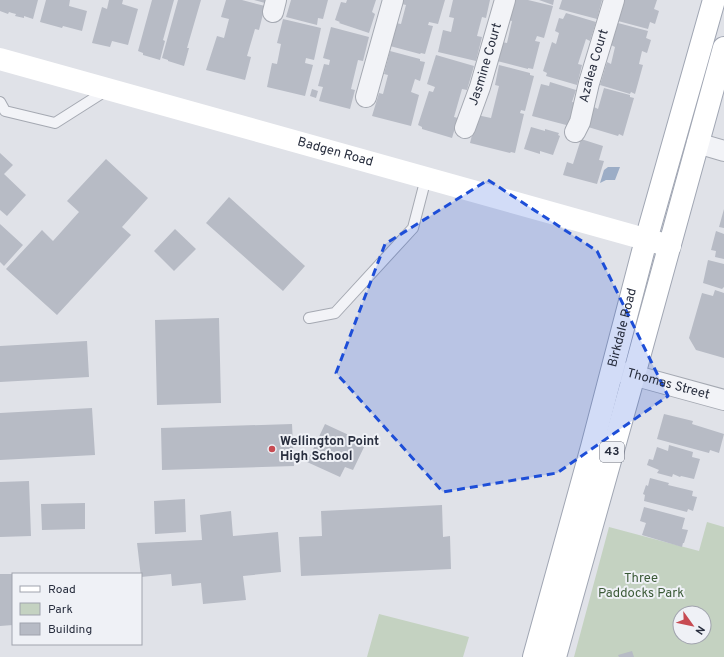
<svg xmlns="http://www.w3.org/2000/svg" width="724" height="657" viewBox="0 0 724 657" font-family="Overpass,sans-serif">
<rect width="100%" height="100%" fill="#e0e2e8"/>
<path fill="#c4d2c1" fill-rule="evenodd" d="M707,522l17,5v130h-150l35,-130 90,24zM680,613h24v24h-24z
M379,614l90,23 -6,20h-96z"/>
<path fill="#9cadc6" d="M608,167h12l-5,13h-9l-6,3 4,-13z"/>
<path fill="#b7bbc5" d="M0,0h38l-5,19 -9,-3v2l-9,-2 1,-2 -4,-1 -3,-1 -1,2 -8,-3z
M46,0h24l-1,6 18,5 -5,20 -19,-5 -1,2 -22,-6z
M109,0h14l-1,4 16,5 -10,36 -16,-4 -2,6 -18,-4 10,-36 5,2z
M152,0h22l-11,40 2,1 -5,19 -17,-5v-2l-5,-2z
M178,0h23l-14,48h2l-5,18 -16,-5v-1l-6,-2z
M226,0h16l23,6 -6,24 -4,-1 -8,27 4,1 -6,23 -39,-10 11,-34 7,2 5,-19 -8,-2z
M254,0h12l-1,3z
M291,0h37l-5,19 -5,-1 -1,7 -31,-8z
M347,0h29l-4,12 3,2 -6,19 -30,-10 1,-1 -5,-2 6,-18 5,1z
M403,0h42l-7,24 -9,-2 -1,3 5,1 -8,28 -4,-1 -1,1 -30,-8 6,-23 5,1 5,-19 -4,-1z
M453,0h37l-4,18 -4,-1 -5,19 5,1 -6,24 -38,-9 5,-22 8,2 3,-14 -5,-1z
M513,0h15l25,6 -9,32 -7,-2 -2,5 5,1 -7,27 -5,-1v1l-31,-8 5,-19 5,1 5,-22 -4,-1z
M539,0h15l-1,5z
M562,0h40l-5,19 -38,-10z
M624,0h33l-3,9 5,2 -4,13 -5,-2 -2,7 -30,-8z
M566,13l30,9 -6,19 -4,-2 -8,25 4,1 -5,20 -31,-9 1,-3 -4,-2 9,-29 4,2 3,-11 -4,-2 4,-13 4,1z
M283,19l38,9 -7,32 -8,-2 -1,5 8,2 -8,31 -38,-9 5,-24 5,1 4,-20 -4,-1z
M618,23l30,8 -2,7 5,2 -4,13 -5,-2 -3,13 4,1 -8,29 -4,-2 -1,2 -30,-9 7,-23 4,2 4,-17 -4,-2z
M331,27l38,10 -6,24 -5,-1 -7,29 4,1 -5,19 -31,-8 4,-14 -5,-1 6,-22 5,1 1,-5 -7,-2z
M390,51l30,8v2l5,1 -5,19 -5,-2 -4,13 8,3 -8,31 -39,-10 7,-23 4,1 5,-19 -4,-1z
M436,55l38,11 -7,24 -5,-1 -8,28 4,1 -6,20 -30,-9v-2l-4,-2 11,-34 4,1 2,-5 -8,-3z
M499,65l31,8v2l4,1 -9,35 -4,-1 -1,3 4,1 -9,39 -4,-1 -1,1 -40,-10 7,-28 14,3 8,-32 -4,-1z
M550,82l26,8 -4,12 5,1 -7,23 -38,-10 9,-32 8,2z
M604,88l26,7v2l4,1 -11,38 -4,-2 -1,2 -30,-9 6,-20 4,2z
M312,89l6,2 -2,7 -6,-2z
M531,127l14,4v-2l14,4 -1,2 2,1 -7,19 -13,-4v3l-16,-5z
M581,139l22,7 -4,14 5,1 -7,23 -34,-9 4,-13 6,2z
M0,153l13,12 -9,9 22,21 -19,21 -7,-6z
M106,159l42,39 -26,29 9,8 -74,80 -51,-46 36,-39 11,11 26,-29 -12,-11z
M229,197l76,69 -22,25 -77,-68z
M724,209v19l-5,-1z
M0,224l23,21 -19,21 -4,-4z
M175,229l21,20 -22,22 -20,-20z
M716,231l8,3v25l-9,-2 1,-6 -5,-1z
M708,260l16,4v23l-2,2 -19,-6z
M715,290l9,3v65l-28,-8 -7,-12 13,-45 11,3z
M219,318l2,85 -64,2 -2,-85z
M87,341l2,36 -89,5v-36z
M92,408l3,47 -95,5v-47z
M664,414l29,7 -1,3 32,10 -5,19 -9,-3 -1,3 -52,-14z
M292,424l2,42 -132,4 -1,-42z
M325,424l41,19 -13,27 -8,-3 -5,10 -33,-15z
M669,445l24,7 -1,5 8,2 -6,20 -13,-3 -1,1 -7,-3 -1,3 -15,-4 2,-3 -12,-5 2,-6 4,1 4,-13 11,4z
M650,478l19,5 -1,2 25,6 -1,5 5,1 -4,14 -5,-2 -1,3 -43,-11 1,-6 -2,-1 3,-9 2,1z
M29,481l2,55 -31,1v-55z
M185,499l1,33 -31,2 -1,-33z
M85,503v26l-43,1 -1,-26z
M442,505l1,32 7,-1 1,33 -150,7 -2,-39 23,-1 -1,-25z
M644,507l41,11 -3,11 6,1 -4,13h-1l-1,4 -40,-12 4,-12 -6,-2z
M231,511l2,25 45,-4 3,40 -38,4 3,24 -43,4 -2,-21 -29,3 -1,-12 -30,3 -4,-34 65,-3 -2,-25z
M0,574h13v51l-13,1z
M632,651l2,6h-15l-1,-2z"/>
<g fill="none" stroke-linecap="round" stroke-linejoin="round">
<g stroke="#a5a9b2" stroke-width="12">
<path id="lane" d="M0,102l5,9 50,12 52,-33
M309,318l26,-5 78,-85 13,-50"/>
</g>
<g stroke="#a5a9b2" stroke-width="22">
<g id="street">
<path d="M273,12l3,-12"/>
<path d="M366,97l27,-97"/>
<path id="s1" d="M465,128l15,-41 25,-87"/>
<path id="s2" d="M575,132l5,-10 9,-39 25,-83"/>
<path d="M697,143l27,8"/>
<path id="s3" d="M618,371l106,29"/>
</g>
</g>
<g stroke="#a0a6b3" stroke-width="24">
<g id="primary">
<path id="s5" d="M534,657l58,-210 54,-207 68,-240"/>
<path d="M555,657l79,-282 90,-327"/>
</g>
</g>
<use href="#lane" stroke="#f2f3f7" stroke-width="10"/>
<use href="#street" stroke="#f2f3f7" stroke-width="20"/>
<path stroke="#fff" stroke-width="22" id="s4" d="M0,59l670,187"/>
<use href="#primary" stroke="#fff" stroke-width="22"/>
</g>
<path fill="#1d4ed8" fill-opacity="0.2" stroke="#1d4ed8" stroke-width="3" stroke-dasharray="8 5" stroke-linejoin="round" d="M488,180l109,71 71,145 -111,77 -114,19 -107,-119 49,-129z"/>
<circle fill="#c74b52" stroke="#eff1f6" stroke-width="1.5" cx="272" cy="449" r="4"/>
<g text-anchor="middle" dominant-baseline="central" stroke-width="4" stroke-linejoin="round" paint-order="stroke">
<rect fill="#eff1f6" stroke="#646976" stroke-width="1" x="600" y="442" width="24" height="20" rx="3"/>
<g font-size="12" font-weight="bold" fill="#292f3f">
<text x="612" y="452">43</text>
</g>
<g font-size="13" fill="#292f3f" stroke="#eff1f6">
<text stroke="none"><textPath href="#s1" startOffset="67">Jasmine Court</textPath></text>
<text stroke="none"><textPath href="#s2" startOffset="69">Azalea Court</textPath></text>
<text stroke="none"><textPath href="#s4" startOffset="348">Badgen Road</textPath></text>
<text stroke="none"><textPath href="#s5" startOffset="341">Birkdale Road</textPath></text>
<text stroke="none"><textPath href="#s3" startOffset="52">Thomas Street</textPath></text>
</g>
<g font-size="13" font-weight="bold" fill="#292f3f" stroke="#eff1f6" text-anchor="start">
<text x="280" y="442">Wellington Point<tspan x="280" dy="15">High School</tspan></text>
</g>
<g font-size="13" fill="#3b5a37" stroke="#eff1f6">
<text x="641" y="579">Three<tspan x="641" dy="15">Paddocks Park</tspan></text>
</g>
</g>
<rect x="12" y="573" width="130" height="72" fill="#eff1f6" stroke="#a0a3ad"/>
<rect x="20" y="586" width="20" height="6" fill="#ffffff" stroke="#a0a3ad"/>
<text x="48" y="593" font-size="12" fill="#292f3f">Road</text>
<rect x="20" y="603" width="20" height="12" fill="#c4d2c1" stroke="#a0a3ad"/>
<text x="48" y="613" font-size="12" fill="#292f3f">Park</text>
<rect x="20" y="623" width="20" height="12" fill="#b7bbc5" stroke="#a0a3ad"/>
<text x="48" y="633" font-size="12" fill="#292f3f">Building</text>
<g transform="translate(692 625) rotate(123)"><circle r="19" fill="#eff1f6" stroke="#a0a3ad"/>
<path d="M0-3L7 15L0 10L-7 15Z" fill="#c74b52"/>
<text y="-6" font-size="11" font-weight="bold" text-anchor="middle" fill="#292f3f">N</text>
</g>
</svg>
